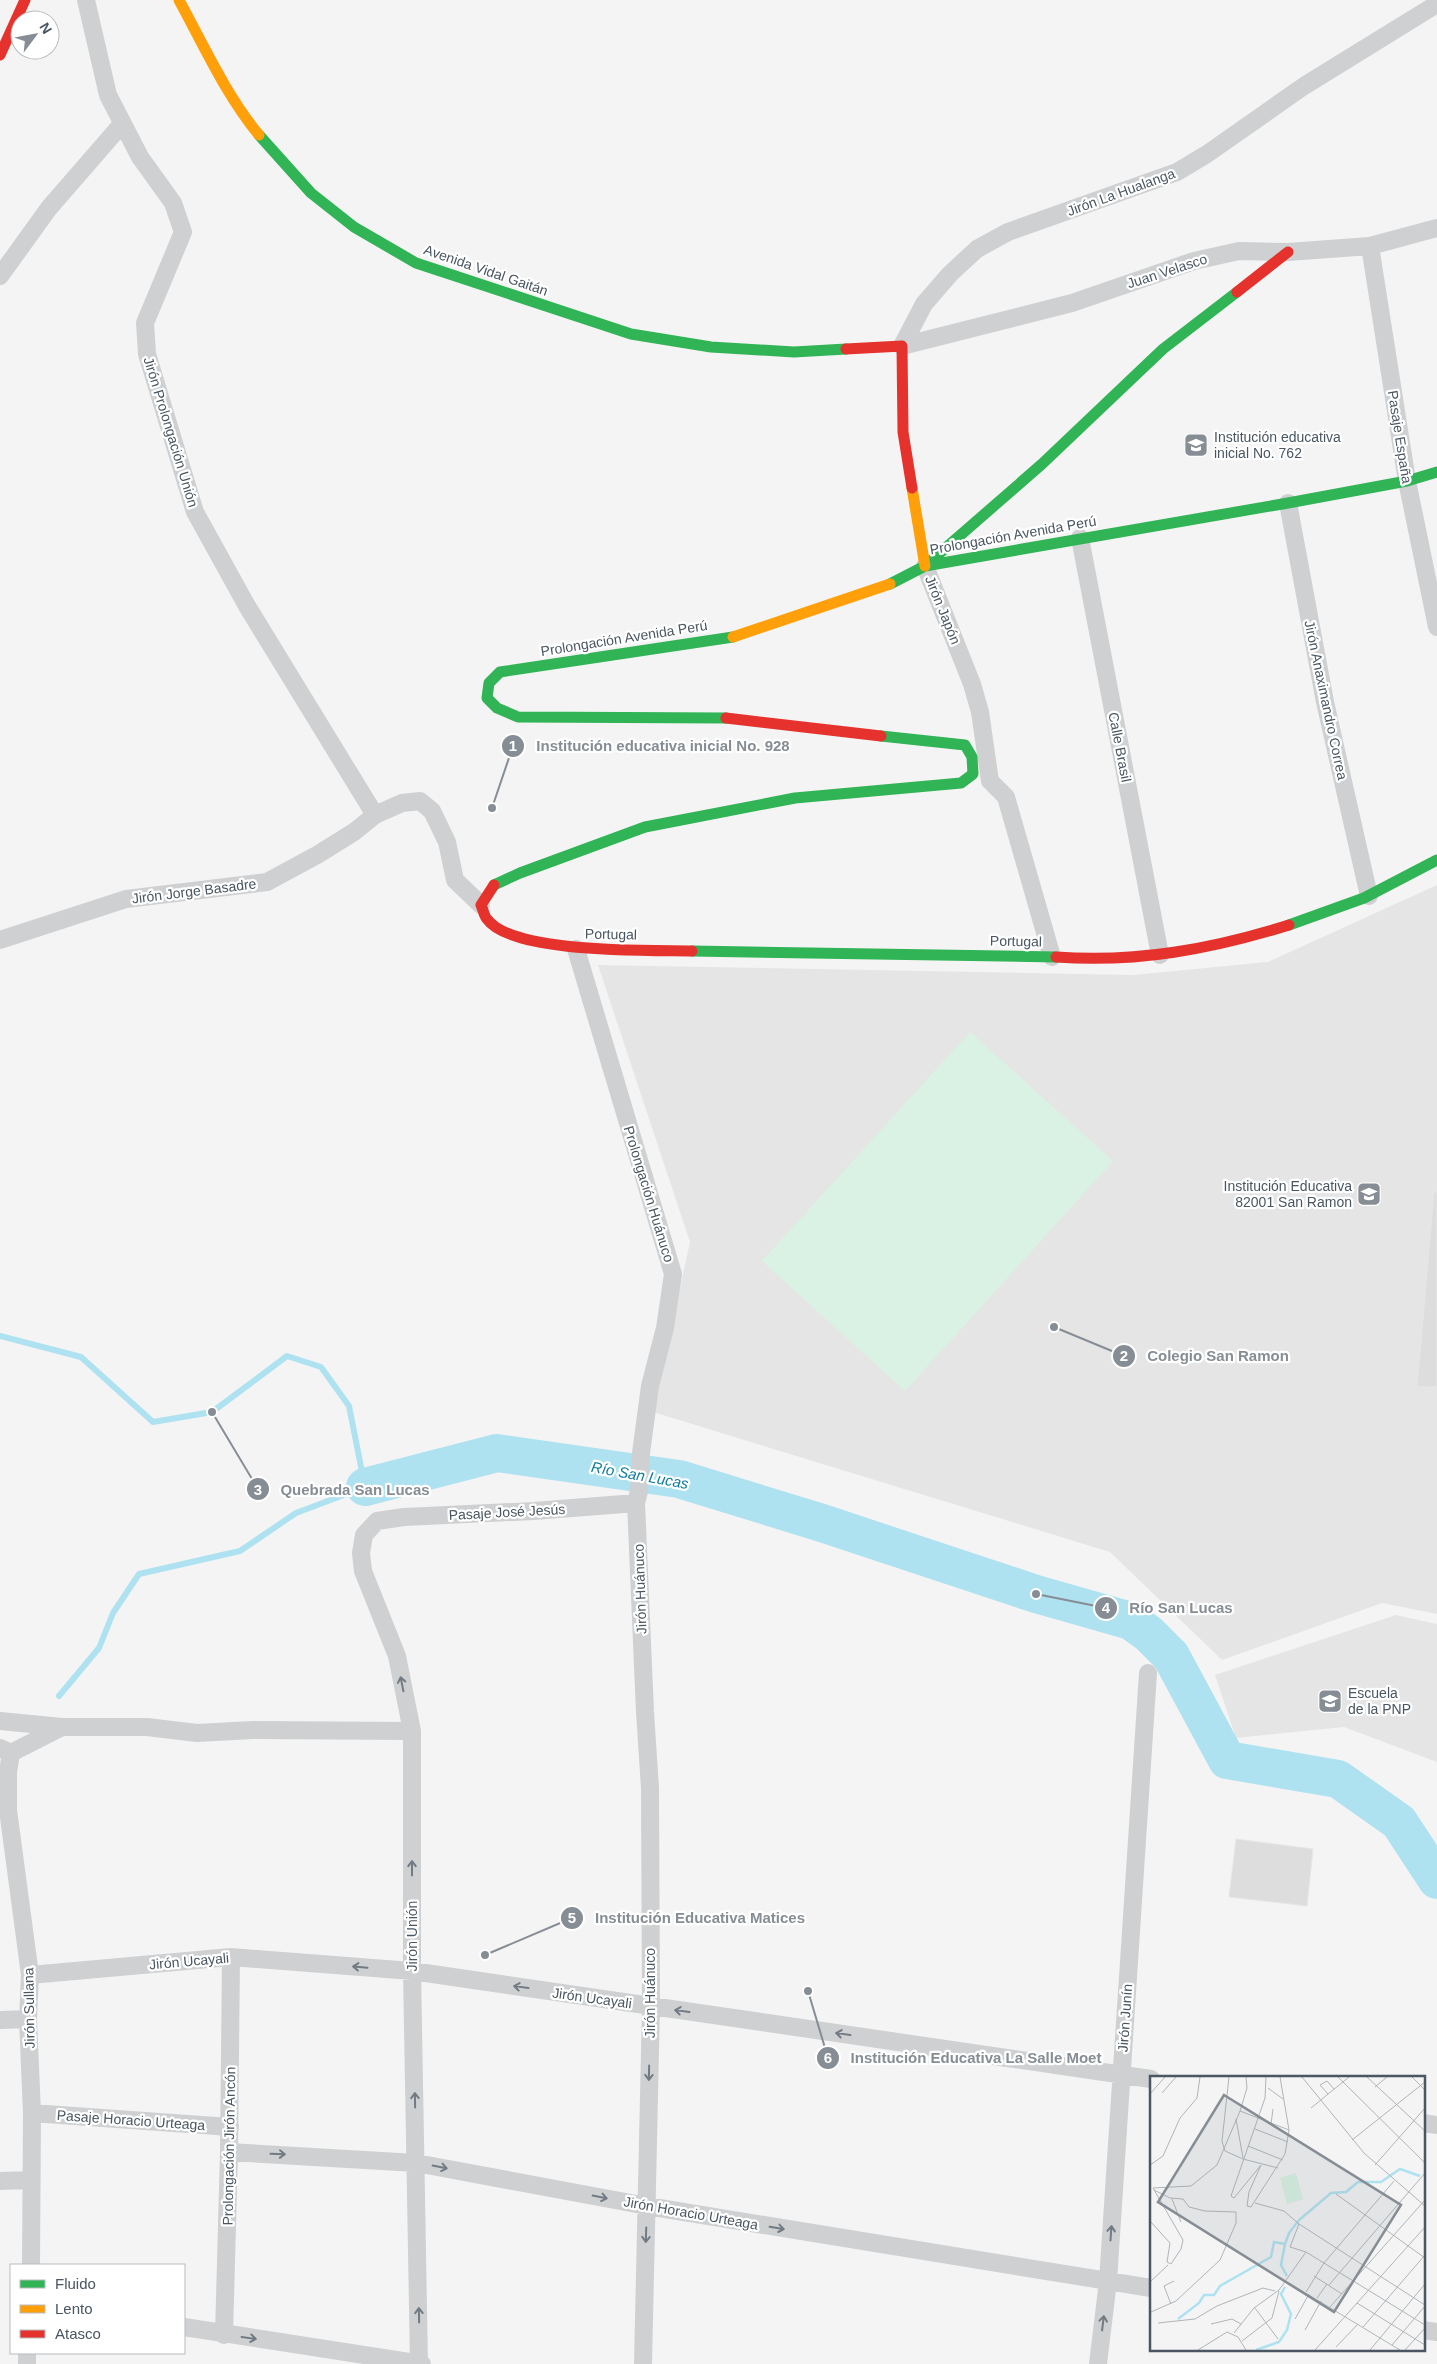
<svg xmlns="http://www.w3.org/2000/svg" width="1437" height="2364" viewBox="0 0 1437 2364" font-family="Arial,sans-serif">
<rect width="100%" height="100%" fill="#f4f4f4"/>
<path fill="#e6e5e6" d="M1437,885v729l-55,-11 -160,57 -112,-108 -457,-140 37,-170 -92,-277 535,10 135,-13z
M1396,1615l41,9v138l-93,-35 -108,11 -21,-63z"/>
<path fill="#d9f2e3" d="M970,1032l143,129 -208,230 -143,-130z"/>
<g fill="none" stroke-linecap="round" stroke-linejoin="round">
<path stroke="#aee2f0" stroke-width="6" d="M0,1336l81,21 72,65 59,-10 75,-56 34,11 28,39 16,81 -69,26 -56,38 -101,23 -26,39 -14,35 -40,48"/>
<path stroke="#aee2f0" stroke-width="38" d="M365,1487l132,-34 182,26 143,44 214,71 95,27 18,13 22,22 56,104 111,19 61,43 38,58"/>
</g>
<path fill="#ddddde" stroke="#e5e6e7" d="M1434,1192h3v195h-20z
M1236,1839l77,10 -6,57 -78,-9z"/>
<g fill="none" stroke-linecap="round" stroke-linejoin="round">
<path stroke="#ced0d2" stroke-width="18" d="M86,0l22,95 32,62 33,46 10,29 -38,91 2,31 48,158 52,94 128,209
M1370,246l37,235 30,146
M0,276l49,-68 73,-84
M902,346l22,-42 26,-30 27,-25 31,-17 169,-60 30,-18 97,-68 133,-82
M902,346l170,-43 122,-42 45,-10 49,1 82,-6 67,-18
M1288,503l37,199 44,194
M1080,538l80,417
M925,566l47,118 8,28 10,69 16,16 46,160
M0,940l126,-41 141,-17 50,-27 37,-23 21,-17 27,-12 18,-2 12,10 15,31 8,38 26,25
M576,949l97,325 -8,54 -15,58 -9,67 -2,38 -3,12 9,209 5,76 1,219 -8,357
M0,1721l62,6h85l50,6 56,-3 159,1
M0,1748l11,5 51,-26
M11,1753l-3,19v38l22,165 -2,44 4,94 -1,152
M30,1975l201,-18 181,14 739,108
M0,2020l28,-1
M32,2113l198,14
M1423,2123l14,2
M229,2152l187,11 231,43 504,82
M0,2181l31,-1
M184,2327l238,37
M1423,2330l14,2
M224,2335l5,-183 2,-195
M27,2364v-11
M419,2364l-7,-393v-240l-15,-75 -34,-85 -2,-18 3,-18 13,-14 27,-4 130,-6 102,-8
M1098,2364l10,-83 40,-608"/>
<path stroke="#30b455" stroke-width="11" d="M259,135l52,58 43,34 62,36 215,71 80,13 83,5 52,-3
M925,566l117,-102 121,-115 74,-57
M890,584l35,-18 363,-63 119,-22 30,-9
M726,718l-208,-1 -21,-9 -10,-10 2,-15 11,-11 233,-35
M494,885l26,-12 125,-46 150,-29 166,-15 12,-9 -1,-17 -7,-12 -84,-9
M1289,925l75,-27 73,-38
M692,951l364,6"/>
<path stroke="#ff9f0a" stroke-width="11" d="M179,0c25,46 47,95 80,135
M912,488l13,78
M733,637l157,-53"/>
<path stroke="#e5322d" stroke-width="11" d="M0,55l25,-55
M1237,292l51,-40
M846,349l56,-3 1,86 9,56
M726,718l155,18
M494,885l-13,20c2,4 3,11 6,14 25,35 163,31 205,32
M1056,957c81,6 156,-8 233,-32"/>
</g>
<defs><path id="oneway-shaft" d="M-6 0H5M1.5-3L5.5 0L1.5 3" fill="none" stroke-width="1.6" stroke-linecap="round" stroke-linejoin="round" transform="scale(1.25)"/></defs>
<g stroke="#727b83">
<use href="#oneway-shaft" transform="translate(402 1684) rotate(-101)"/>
<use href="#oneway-shaft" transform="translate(412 1868) rotate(-90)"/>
<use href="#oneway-shaft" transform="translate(360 1967) rotate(-175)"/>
<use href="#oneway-shaft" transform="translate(521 1987) rotate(-172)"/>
<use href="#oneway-shaft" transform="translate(682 2011) rotate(-172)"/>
<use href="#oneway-shaft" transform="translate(843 2034) rotate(-172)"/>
<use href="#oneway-shaft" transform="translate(649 2073) rotate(91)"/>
<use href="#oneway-shaft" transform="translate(415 2100) rotate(-91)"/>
<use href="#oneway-shaft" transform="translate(278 2154) rotate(2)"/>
<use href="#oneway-shaft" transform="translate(440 2167) rotate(11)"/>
<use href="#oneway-shaft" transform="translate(600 2197) rotate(11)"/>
<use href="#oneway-shaft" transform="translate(777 2228) rotate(9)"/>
<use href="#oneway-shaft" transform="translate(1111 2233) rotate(-86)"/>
<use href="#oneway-shaft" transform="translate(646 2235) rotate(92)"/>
<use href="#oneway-shaft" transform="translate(419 2315) rotate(-91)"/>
<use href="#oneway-shaft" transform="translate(1103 2323) rotate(-83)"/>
<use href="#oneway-shaft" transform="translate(249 2338) rotate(8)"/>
</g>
<defs>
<g id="school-square" transform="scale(1.25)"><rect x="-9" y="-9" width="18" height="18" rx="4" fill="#868d94" stroke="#fff"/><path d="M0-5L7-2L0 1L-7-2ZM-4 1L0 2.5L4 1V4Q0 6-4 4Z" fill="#fff"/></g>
</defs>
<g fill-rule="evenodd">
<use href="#school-square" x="1196" y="445"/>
<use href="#school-square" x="1369" y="1194"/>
<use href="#school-square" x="1330" y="1701"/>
</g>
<g text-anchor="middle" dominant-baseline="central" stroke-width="4.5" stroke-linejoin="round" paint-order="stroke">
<g font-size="14" fill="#4a5661" stroke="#fff">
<text transform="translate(1121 192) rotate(-20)">Jirón La Hualanga</text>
<text transform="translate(486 270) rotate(19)">Avenida Vidal Gaitán</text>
<text transform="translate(1167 271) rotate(-18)">Juan Velasco</text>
<text transform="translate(171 432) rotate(73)">Jirón Prolongación Unión</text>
<text transform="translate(1400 437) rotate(81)">Pasaje España</text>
<text transform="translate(1013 535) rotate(-10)">Prolongación Avenida Perú</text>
<text transform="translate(943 610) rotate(68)">Jirón Japón</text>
<text transform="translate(624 638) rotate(-9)">Prolongación Avenida Perú</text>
<text transform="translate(1326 700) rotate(78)">Jirón Anaximandro Correa</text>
<text transform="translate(1120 747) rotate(79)">Calle Brasil</text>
<text transform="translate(194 891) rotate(-7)">Jirón Jorge Basadre</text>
<text transform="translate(611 934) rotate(1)">Portugal</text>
<text transform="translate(1016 941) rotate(1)">Portugal</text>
<text transform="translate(649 1194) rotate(73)">Prolongación Huánuco</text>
<text transform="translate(507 1512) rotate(-3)">Pasaje José Jesús</text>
<text transform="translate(640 1589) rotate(-92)">Jirón Huánuco</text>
<text transform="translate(412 1936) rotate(-90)">Jirón Unión</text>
<text transform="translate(189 1961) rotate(-5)">Jirón Ucayali</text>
<text transform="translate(650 1993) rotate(-90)">Jirón Huánuco</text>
<text transform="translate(592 1998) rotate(8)">Jirón Ucayali</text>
<text transform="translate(29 2008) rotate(-91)">Jirón Sullana</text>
<text transform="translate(1125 2018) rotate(-86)">Jirón Junín</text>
<text transform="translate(131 2120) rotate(4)">Pasaje Horacio Urteaga</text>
<text transform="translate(229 2146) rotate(-89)">Prolongación Jirón Ancón</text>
<text transform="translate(691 2213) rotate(10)">Jirón Horacio Urteaga</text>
</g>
<g font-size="14" fill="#4a5661" stroke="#fff" text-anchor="start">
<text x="1214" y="437">Institución educativa<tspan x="1214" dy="16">inicial No. 762</tspan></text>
<text x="1352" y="1186" text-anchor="end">Institución Educativa<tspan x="1352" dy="16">82001 San Ramon</tspan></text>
<text x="1348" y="1693">Escuela<tspan x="1348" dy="16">de la PNP</tspan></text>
</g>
<g font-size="15" font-style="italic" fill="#0c7c9b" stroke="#fff">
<text transform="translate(640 1475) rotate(10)">Río San Lucas</text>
</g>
</g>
<g transform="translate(1150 2076)">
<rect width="275" height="275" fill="#f4f4f4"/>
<path d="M146,97l7,26 -16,5 -7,-26z" fill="#d9f2e3"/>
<path fill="none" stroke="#aee2f0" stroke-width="2.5" d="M135,168l4,-11 10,-13 32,-27 15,-1 12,-10h23l19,-13 20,7M28,243l21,-16 5,-8h10l6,-9 51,-29 3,-15 11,2 -4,21 6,11M106,274l23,-8 8,-12 4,-16 -10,-20 4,-7"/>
<path fill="none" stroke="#b0b5b9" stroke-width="1" d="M152,1l62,76 61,53M188,1l87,86M217,1l58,54M262,1l13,13M225,11l12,-10M118,12l15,11M12,17l14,-16M0,18l15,-17M178,18l-8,-9 7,-4 7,8M161,32l38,-31M90,35l49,19M86,43l7,39M121,48l2,-15M105,53l33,13M202,64l73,-58M98,70l35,14M75,75l-3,-10 7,-64M75,75l18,8 35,9M0,89l13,-9 17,-38 17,-20 3,-21M225,89l50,-57M4,114l16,8 13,1 6,8 16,4 31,1M186,118l89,64M84,122l27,-33 -12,27 -2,14 4,1 34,-53 4,-24 -9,-53M84,122l-3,-2 34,-98 1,-21M22,123l9,23M105,127l29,8 15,13 126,81M0,145l20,22 -3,19 4,2 10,-15 2,-9 -30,-52 38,-2 26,-21 23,-54 7,-23 -1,-11M149,148l-9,23 16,5 119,73M164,200l28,18M0,206l18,-17M139,207l111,67M179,209l96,-112M156,216l18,-29 70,-82M167,222l10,-14M207,227l68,42M21,228l-7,-18 10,-5M180,231l95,-107M105,232l23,31M1,236l25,-11 44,-41 16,-37v-11M145,243l14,-25M8,247l37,-4 22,-13 46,-18 12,3M61,248l21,-5 9,5M213,251l62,-72M155,254l16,-29M84,257l20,-25 25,-18 27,-38M92,265l30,-23 7,-27M242,269l33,-39M186,271l22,-23M48,274l29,-18 11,5 8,13M165,274l110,-123M220,274l55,-66M255,274l20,-22"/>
<path fill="#868d94" fill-opacity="0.15" stroke="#868d94" stroke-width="2.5" d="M74,19l177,110 -67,107 -176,-110z"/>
<rect width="275" height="275" fill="none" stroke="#4a5661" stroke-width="2.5"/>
</g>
<path fill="none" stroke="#868d94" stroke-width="2" d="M492 808L513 746M1054 1327L1124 1356M212 1412L258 1489M1036 1594L1106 1608M485 1955L572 1918M808 1991L828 2058"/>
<g fill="#868d94" stroke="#fff" stroke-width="2">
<circle cx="492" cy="808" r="5"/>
<circle cx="1054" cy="1327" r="5"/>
<circle cx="212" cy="1412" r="5"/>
<circle cx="1036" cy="1594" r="5"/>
<circle cx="485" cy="1955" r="5"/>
<circle cx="808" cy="1991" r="5"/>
<circle cx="513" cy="746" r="12"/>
<circle cx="1124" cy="1356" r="12"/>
<circle cx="258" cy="1489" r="12"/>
<circle cx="1106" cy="1608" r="12"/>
<circle cx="572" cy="1918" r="12"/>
<circle cx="828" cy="2058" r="12"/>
</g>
<g font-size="15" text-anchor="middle" font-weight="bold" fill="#fff">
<text x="513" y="751">1</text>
<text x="1124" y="1361">2</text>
<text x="258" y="1495">3</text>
<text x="1106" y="1613">4</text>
<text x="572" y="1923">5</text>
<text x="828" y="2063">6</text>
</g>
<g font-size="15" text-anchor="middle" font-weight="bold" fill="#868d94" stroke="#fff" stroke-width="4.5" stroke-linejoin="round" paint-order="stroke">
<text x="663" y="751">Institución educativa inicial No. 928</text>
<text x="1218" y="1361">Colegio San Ramon</text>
<text x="355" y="1495">Quebrada San Lucas</text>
<text x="1181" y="1613">Río San Lucas</text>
<text x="700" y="1923">Institución Educativa Matices</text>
<text x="976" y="2063">Institución Educativa La Salle Moet</text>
</g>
<rect x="10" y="2264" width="175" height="90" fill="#ffffff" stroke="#b7bbc0"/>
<rect x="20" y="2280" width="25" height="8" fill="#30b455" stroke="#b7bbc0"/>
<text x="55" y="2289" font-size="15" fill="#4a5661">Fluido</text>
<rect x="20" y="2305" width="25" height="8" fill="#ff9f0a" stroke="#b7bbc0"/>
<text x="55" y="2314" font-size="15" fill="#4a5661">Lento</text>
<rect x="20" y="2330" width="25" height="8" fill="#e5322d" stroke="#b7bbc0"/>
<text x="55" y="2339" font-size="15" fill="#4a5661">Atasco</text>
<g transform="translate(35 35) rotate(58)"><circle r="24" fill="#ffffff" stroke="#b7bbc0"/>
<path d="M0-4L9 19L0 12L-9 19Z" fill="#868d94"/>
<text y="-8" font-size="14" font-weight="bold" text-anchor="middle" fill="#4a5661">N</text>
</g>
</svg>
